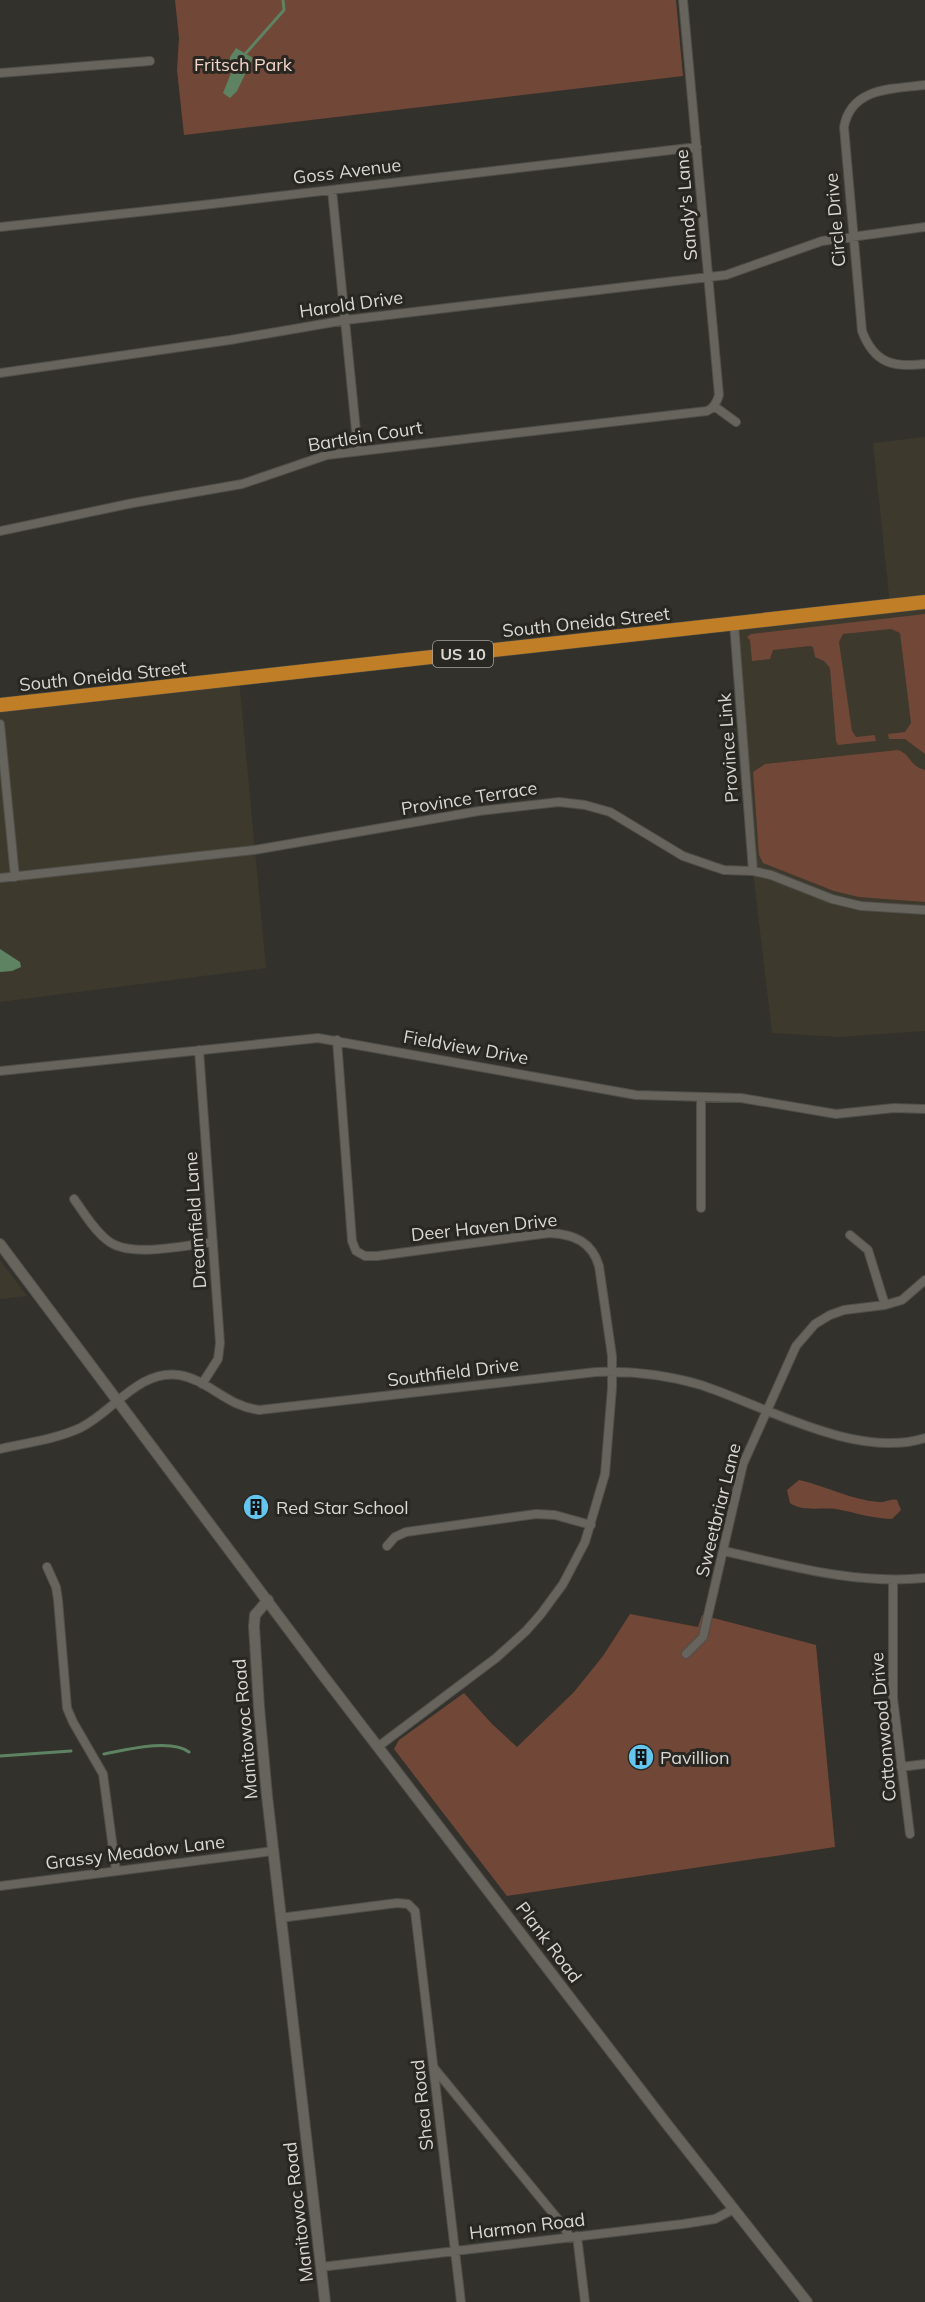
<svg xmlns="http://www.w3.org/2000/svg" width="925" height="2302" viewBox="0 0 925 2302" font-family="Mulish,sans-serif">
<rect width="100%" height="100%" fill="#33312b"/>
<path fill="#3d392d" d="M925,437v594l-86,6 -67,-4 -19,-162 -19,-248 156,-18 -17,-162z
M239,679l27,289 -266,34v-297z
M0,1260l27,36 -27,3z"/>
<path fill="#714738" d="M175,0h501l7,76 -499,59 -7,-65 2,-32z
M925,614v140l-20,-15h-16l-1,-5 17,-2 6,-9 -11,-90 -9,-4 -48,5 -4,8 13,89 4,6 19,-2 1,6 -38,4 -2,-4 -6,-73 -6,-7 -9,-4 -2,-10 -3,-1 -37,4 -3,9 -18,2 -2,-21 -3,-3 4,-3z
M898,750c13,4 10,15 27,20v132l-66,-5 -25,-6 -71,-28 -4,-8 -6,-83 12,-8z
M799,1480c27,6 52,20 80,22 7,1 11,-4 18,-2l4,10 -9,9c-22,-1 -35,-6 -56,-10 -15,-2 -33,3 -46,-6l-3,-13z
M630,1614l68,13 4,-12 114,30 19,202 -328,49 -113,-147 5,-9 65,-47 28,31 25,23 57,-55 29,-36z"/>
<path fill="#5e8362" d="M236,48l17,10 -16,33 -7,7 -7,-5 8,-20 -1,-16z
M0,949l20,13 1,5 -9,4 -12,1z"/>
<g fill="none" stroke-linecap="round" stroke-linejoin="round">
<path stroke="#5e8362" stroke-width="3" d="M246,53l38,-43 -1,-10
M104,1754c21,-4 67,-16 85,-2
M0,1756l71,-5"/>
<g stroke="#504e49" stroke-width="10">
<path id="minor" d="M0,73l150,-12
M925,85c-32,4 -74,2 -81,42l18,204c12,32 31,37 63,33
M332,190l26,261
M0,227l203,-22 494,-58
M0,373l230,-33 116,-20 380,-45 96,-34 103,-14
M714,406l22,16
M0,531l133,-28 109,-19 85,-29 380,-44c7,-3 10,-9 12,-16l-36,-395
M734,623l19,248
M0,724l15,153
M0,878l254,-28 225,-39 80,-9 26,3 25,7 73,44 29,10 12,4 29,1 18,4 61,24 29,7 64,4
M337,1040l15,201 4,10 9,5h12l172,-23c25,1 43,9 50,33l13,90v32l-7,86 -20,68 -22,42 -22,30 -15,17 -30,27 -117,88
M199,1050l21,293 -2,16 -16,25
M0,1071l318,-33 318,57 105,3 95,16 58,-6 31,1
M74,1199c10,14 20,31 33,41 22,19 78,5 106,2
M701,1208v-110
M850,1235l18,15 17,55
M0,1449c26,-6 56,-10 80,-21 33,-16 59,-59 99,-53 30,5 47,31 80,35l337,-38c36,-1 71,3 105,13 64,21 156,75 224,53
M387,1546l8,-9 11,-5 130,-18 19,1 36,10
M724,1551c67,15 132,34 201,27
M47,1567l9,20 2,13 9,108 6,14 30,52 13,97
M893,1580v118l17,136
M686,1654l17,-17 40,-173 53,-118 19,-22 15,-9 14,-5 41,-5 17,-5 23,-20
M901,1767l24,-3
M0,1886l273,-35
M280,1918l117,-15 11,1 7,7 46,391
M434,2068l127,155 9,14
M577,2236l8,66
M321,2267l362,-43 32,-5 19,-10"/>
</g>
<g stroke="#504e49" stroke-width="12">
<path id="tertiary" d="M0,1244l322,430 344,449 141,179
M268,1600l-13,15 -1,11 5,81 8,89 58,506"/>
</g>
<g stroke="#504e49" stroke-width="15">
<path id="trunk" d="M0,705l925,-103"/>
</g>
<use href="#minor" stroke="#66645d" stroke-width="8"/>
<use href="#tertiary" stroke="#66645d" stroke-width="10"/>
<use href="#trunk" stroke="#c07f26" stroke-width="14"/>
</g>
<defs>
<g id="building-disc" transform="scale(1.35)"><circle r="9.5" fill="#64c5ee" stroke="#292721"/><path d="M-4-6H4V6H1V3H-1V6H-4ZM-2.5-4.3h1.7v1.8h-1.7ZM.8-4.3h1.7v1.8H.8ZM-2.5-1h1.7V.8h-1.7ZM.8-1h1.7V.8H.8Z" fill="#111"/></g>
</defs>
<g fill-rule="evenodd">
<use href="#building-disc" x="256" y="1507"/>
<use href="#building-disc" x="641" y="1757"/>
</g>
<g text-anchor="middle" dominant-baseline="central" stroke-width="6" stroke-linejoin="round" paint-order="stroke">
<rect fill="#292721" stroke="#a4a39e" stroke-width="1.5" x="433" y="641" width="60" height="26" rx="4.5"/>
<g font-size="16" font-weight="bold" fill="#d9d8d4">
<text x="463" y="654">US 10</text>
</g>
<g font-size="18" fill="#f4d5ca" stroke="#292721">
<text x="243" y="64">Fritsch Park</text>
</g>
<g font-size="18" fill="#d9d8d4" stroke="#292721">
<text transform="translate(347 171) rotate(-7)">Goss Avenue</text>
<text transform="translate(686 205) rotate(-95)">Sandy's Lane</text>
<text transform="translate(835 220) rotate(-95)">Circle Drive</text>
<text transform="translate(351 304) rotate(-8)">Harold Drive</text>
<text transform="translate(365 436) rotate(-9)">Bartlein Court</text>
<text transform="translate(586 622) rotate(-6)">South Oneida Street</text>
<text transform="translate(103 676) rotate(-6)">South Oneida Street</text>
<text transform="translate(728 748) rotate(-94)">Province Link</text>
<text transform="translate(469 798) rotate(-9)">Province Terrace</text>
<text transform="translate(466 1047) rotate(10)">Fieldview Drive</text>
<text transform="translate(195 1220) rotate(-94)">Dreamfield Lane</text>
<text transform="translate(484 1227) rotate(-6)">Deer Haven Drive</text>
<text transform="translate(453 1372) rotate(-7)">Southfield Drive</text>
<text transform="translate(718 1510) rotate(-76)">Sweetbriar Lane</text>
<text transform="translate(883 1727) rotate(-95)">Cottonwood Drive</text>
<text transform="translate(245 1729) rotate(-95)">Manitowoc Road</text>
<text transform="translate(135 1852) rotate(-7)">Grassy Meadow Lane</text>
<text transform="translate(549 1942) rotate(53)">Plank Road</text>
<text transform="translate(422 2105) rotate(-96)">Shea Road</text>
<text transform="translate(298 2212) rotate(-97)">Manitowoc Road</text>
<text transform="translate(527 2226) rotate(-7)">Harmon Road</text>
</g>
<g font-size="18" fill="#d9d8d4" stroke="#292721" text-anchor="start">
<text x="276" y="1507">Red Star School</text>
<text x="660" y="1757">Pavillion</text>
</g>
</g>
</svg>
